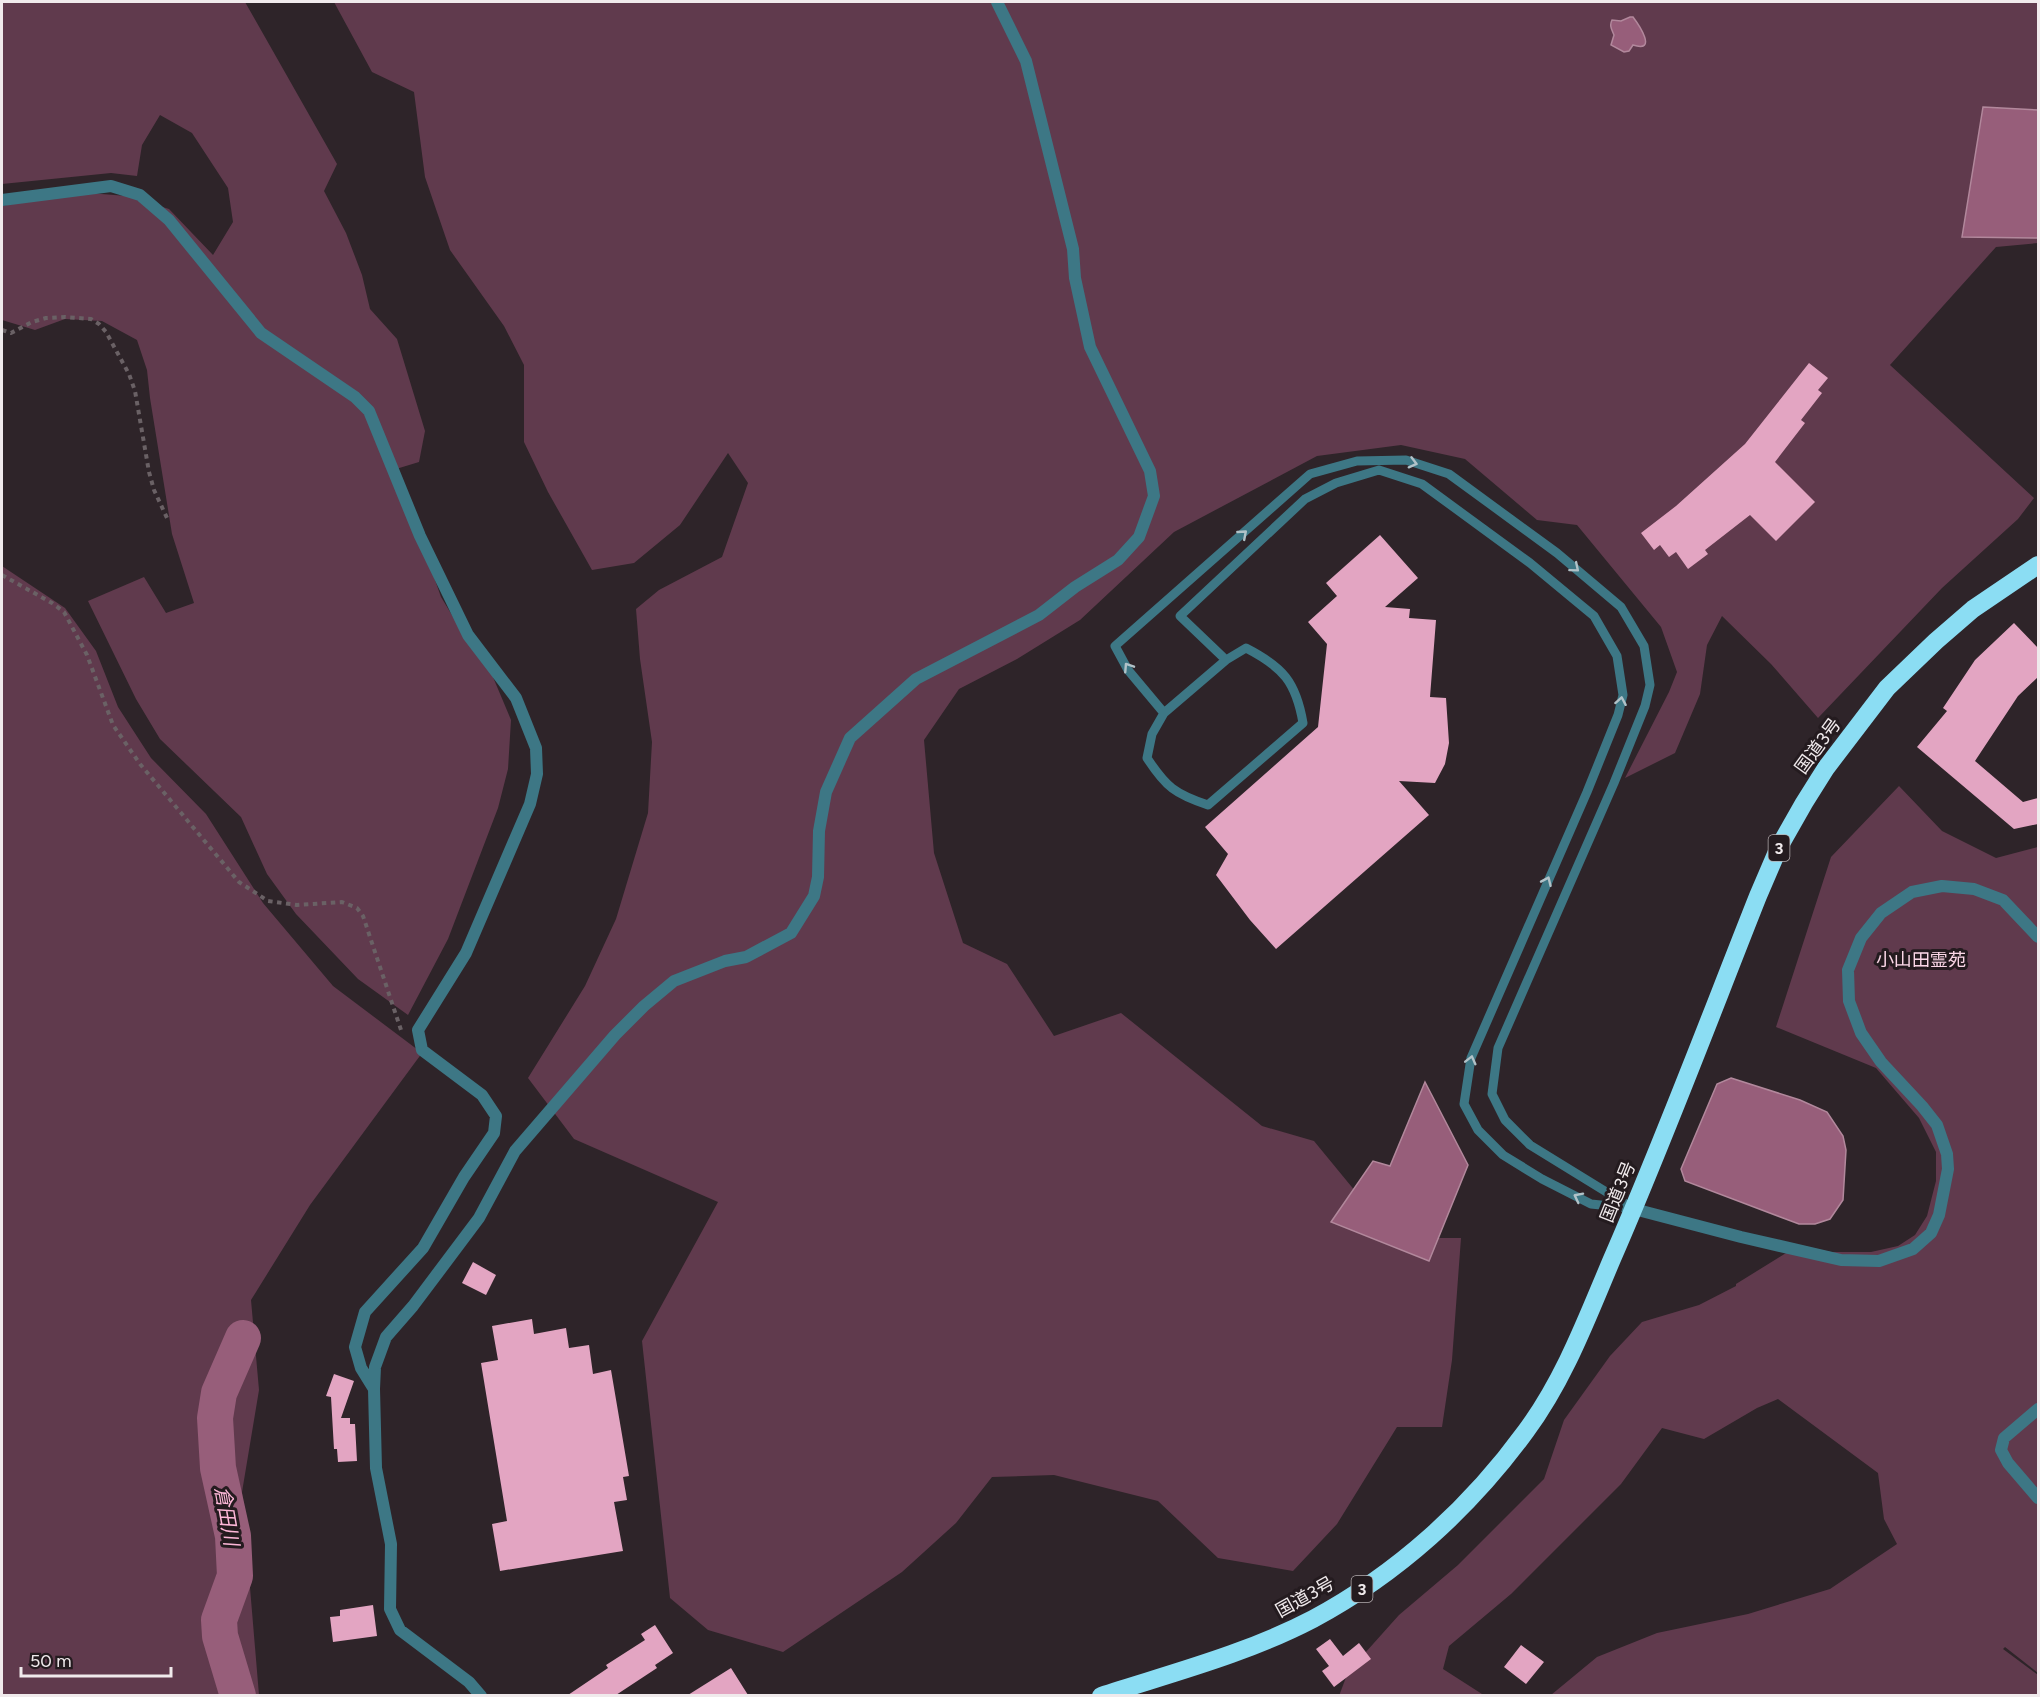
<svg xmlns="http://www.w3.org/2000/svg" width="2040" height="1697" viewBox="0 0 2040 1697" font-family="Figtree,'Noto Sans JP',sans-serif">
<rect width="100%" height="100%" fill="#2e2429"/>
<path fill="#603a4d" d="M2,2h243l92,162 -13,27 22,42 16,42 8,34 27,30 28,92 -6,31 -23,7 45,128 17,28 32,45 21,50 -3,49 -10,39 -50,131 -40,76 -50,-36 -62,-65 -29,-40 -26,-57 -81,-78 -24,-40 -48,-98 56,-24 22,36 28,-10 -22,-69 -22,-136 -3,-28 -10,-30 -35,-19 -37,-2 -30,11 -33,-10v-114l74,-14 51,4 42,13 44,46 20,-33 -5,-34 -36,-55 -32,-18 -18,30 -5,31 -26,-3 -109,11z
M334,2h1704v241l-42,4 -106,118 144,133 -16,21 -76,69 -124,130 -47,-54 -49,-48 -15,29 -7,49 -25,59 -50,25 44,-86 8,-20 -16,-45 -84,-102 -40,-5 -72,-61 -64,-14 -84,11 -143,76 -94,88 -63,39 -58,30 -35,51 10,113 29,90 44,21 47,72 67,-23 141,113 52,15 46,56 48,41h53l-9,122 -10,67h-45l-60,97 -44,47 -75,-13 -60,-57 -104,-26 -62,2 -36,46 -54,49 -119,80 -75,-22 -38,-32 -28,-257 76,-139 -144,-63 -46,-61 57,-92 31,-67 32,-106 4,-71 -12,-83 -4,-50 23,-19 63,-33 26,-74 -20,-30 -48,72 -46,38 -42,7 -44,-78 -24,-50v-77l-20,-39 -54,-76 -25,-73 -11,-85 -42,-20z
M2,566l63,42 31,43 22,56 33,51 55,56 57,89 70,83 89,67 -112,152 -59,95 8,90 -17,102 17,203h-257z
M1899,786l43,45 54,27 42,-11v826l-33,-26 -2,2 35,26v20h-487l46,-38 60,-24 91,-19 82,-25 67,-45 -13,-25 -6,-46 -100,-74 -21,9 -53,31 -42,-11 -41,56 -110,110 -62,52 -6,23 39,25 10,1 -153,1 9,-24 51,-57 59,-50 86,-86 20,-59 46,-64 32,-34 57,-17 37,-19v-2l63,-39 32,7h40l27,-6 17,-11 12,-19 9,-35v-29l-17,-34 -43,-50 -100,-41 55,-170z"/>
<path fill="#975e7a" stroke="#b2889c" stroke-width="1.5" d="M1630,17h3c6,8 25,36 0,28l-4,6 -5,1 -13,-7 3,-10c-2,-5 -5,-9 -2,-15l9,1z
M1983,107l55,3v128l-76,-1z
M1731,1078l69,22 27,12 16,24 3,14 -3,50 -13,19 -15,5h-16l-114,-43 -4,-12 36,-85z
M1425,1082l43,83 -39,96 -98,-39 42,-61 17,5z"/>
<g fill="none" stroke-linecap="round" stroke-linejoin="round">
<path stroke="#975e7a" stroke-width="36" d="M238,1696l-18,-60 -1,-16 16,-44 -2,-40 -15,-68 -3,-50 4,-25 24,-55"/>
</g>
<path fill="#e3a5c2" d="M1809,363l19,15 -10,12 4,3 -21,27 4,3 -30,39 40,40 -39,39 -26,-26 -45,35 3,4 -20,15 -12,-17 -7,5 -9,-12 -6,5 -13,-17 35,-27 69,-62z
M1380,535l38,43 -33,29 25,2 -1,9 27,2 -6,77 16,1 3,45 -4,21 -10,19 -36,-2 30,34 -153,134 -26,-29 -34,-45 12,-21 -23,-27 113,-100 9,-83 -19,-22 29,-26 -11,-13z
M2014,623l24,25v29l-20,19 -43,65 48,41 15,-4v26l-24,5 -97,-82 30,-36 -4,-3 32,-48z
M473,1262l23,13 -10,20 -24,-12z
M532,1319l2,15 32,-6 3,20 20,-3 4,29 18,-4 18,106 -6,1 4,23 -13,2 9,49 -123,20 -8,-47 15,-3 -26,-158 17,-3 -6,-34z
M334,1374l20,7 -13,37h9v6h5l2,37 -19,1 -1,-13h-3l-3,-52 -5,-1z
M373,1605l4,31 -44,6 -3,-25 10,-1v-6z
M655,1625l18,28 -18,12 2,3 -41,27h-48l40,-27 -2,-3 39,-25 -4,-6z
M1330,1639l13,17 16,-13 12,16 -37,28 -12,-16 7,-5 -13,-17z
M1521,1645l23,17 -18,22 -22,-17z
M731,1668l17,27h-60z"/>
<g fill="none" stroke-linecap="round" stroke-linejoin="round">
<path stroke="#6a6165" stroke-width="4" stroke-dasharray="4.5 4.5" stroke-linecap="butt" d="M2,330l9,3 21,-11 14,-4 19,-1 26,2 8,5 7,8 23,42 6,17 14,81 5,18 13,28
M2,575l50,28 12,9 23,43 26,70 27,39 99,118 29,19 29,4 45,-3 15,6 6,8 39,117"/>
<path stroke="#3d7785" stroke-width="9" d="M1246,648c37,19 50,34 57,75l-95,82c-33,-11 -42,-18 -61,-47l5,-24 12,-21 62,-53z
M1226,660l-46,-44 125,-117 31,-16 43,-13 43,14 108,79 64,53 23,40 6,39 -5,20 -31,77 -116,266 -7,46 14,26 25,25 39,24 49,25 38,4
M1164,713l-36,-43 -13,-24 195,-172 47,-13 49,-1 43,14 108,79 64,54 23,39 6,39 -5,21 -31,77 -116,265 -6,46 13,26 25,25 104,64"/>
<path stroke="#3d7785" stroke-width="12" d="M2,200l109,-14 29,9 29,25 92,113 94,64 14,14 51,125 48,99 48,63 20,50 1,26 -7,30 -64,149 -48,77 4,20 60,45 14,21 -2,17 -30,44 -41,71 -58,64 -10,35 6,21 13,21 2,79 15,76 -1,65 10,21 69,52 12,14
M1634,1209l107,28 100,23 38,1 34,-12 18,-16 8,-18 9,-46 -1,-15 -10,-29 -15,-19 -41,-44 -20,-29 -12,-32 -1,-31 13,-32 20,-25 31,-21 30,-6 32,3 29,11 35,37
M374,1389l1,-22 11,-30 27,-31 66,-88 36,-67 100,-116 29,-29 30,-25 51,-20 21,-4 45,-24 23,-37 4,-19 1,-46 7,-39 24,-54 66,-59 123,-64 36,-28 43,-27 21,-23 15,-41 -4,-25 -60,-124 -15,-69 -2,-29 -47,-188 -29,-59
M2038,1409l-34,29 -3,12 7,13 30,35"/>
<path stroke="#8bddf3" stroke-width="18" d="M1101,1696c71,-23 145,-42 212,-77 84,-45 157,-111 213,-188 38,-51 61,-113 86,-172 52,-119 98,-242 146,-363l21,-49 25,-44 22,-35 61,-80 49,-47 37,-32 65,-44"/>
</g>
<defs><path id="oneway-chevron" d="M-2-3.5L2.5 0L-2 3.5" fill="none" stroke-width="1.6" stroke-linecap="round" stroke-linejoin="round" transform="scale(1.5)"/></defs>
<g stroke="#b1c2c8">
<use href="#oneway-chevron" transform="translate(1413 463) rotate(15)"/>
<use href="#oneway-chevron" transform="translate(1243 534) rotate(-41)"/>
<use href="#oneway-chevron" transform="translate(1575 568) rotate(40)"/>
<use href="#oneway-chevron" transform="translate(1128 667) rotate(-123)"/>
<use href="#oneway-chevron" transform="translate(1621 701) rotate(-80)"/>
<use href="#oneway-chevron" transform="translate(1547 881) rotate(-66)"/>
<use href="#oneway-chevron" transform="translate(1471 1060) rotate(-76)"/>
<use href="#oneway-chevron" transform="translate(1578 1197) rotate(-153)"/>
</g>
<g text-anchor="middle" dominant-baseline="central" stroke-width="6" stroke-linejoin="round" paint-order="stroke">
<g fill="#241b1f" stroke="#b3acae" stroke-width="1.5">
<rect x="1768.5" y="835" width="21" height="26" rx="4.5"/>
<rect x="1351.5" y="1576" width="21" height="26" rx="4.5"/>
</g>
<g font-size="16" font-weight="bold" fill="#f0eaec">
<text x="1779" y="848">3</text>
<text x="1362" y="1589">3</text>
</g>
<g font-size="18" fill="#f0eaec" stroke="#241b1f">
<text transform="translate(1818 746) rotate(-54)">国道3号</text>
<text transform="translate(1618 1192) rotate(-68)">国道3号</text>
<text transform="translate(1305 1597) rotate(-29)">国道3号</text>
</g>
<g font-size="18" fill="#fbd7e7" stroke="#241b1f">
<text x="1921" y="960">小山田霊苑</text>
</g>
<g font-size="20" font-style="italic" fill="#fdb7d8" stroke="#241b1f">
<text transform="translate(227 1516) rotate(80)">倉田川</text>
</g>
</g>
<rect width="2040" height="1697" fill="none" stroke="#f0eaec" stroke-width="6"/>
<path d="M21 1667v9h150v-9" fill="none" stroke="#f0eaec" stroke-width="3"/>
<text x="30" y="1667" font-size="18" fill="#f0eaec" stroke="#241b1f" stroke-width="4.5" paint-order="stroke">50 m</text>
</svg>
